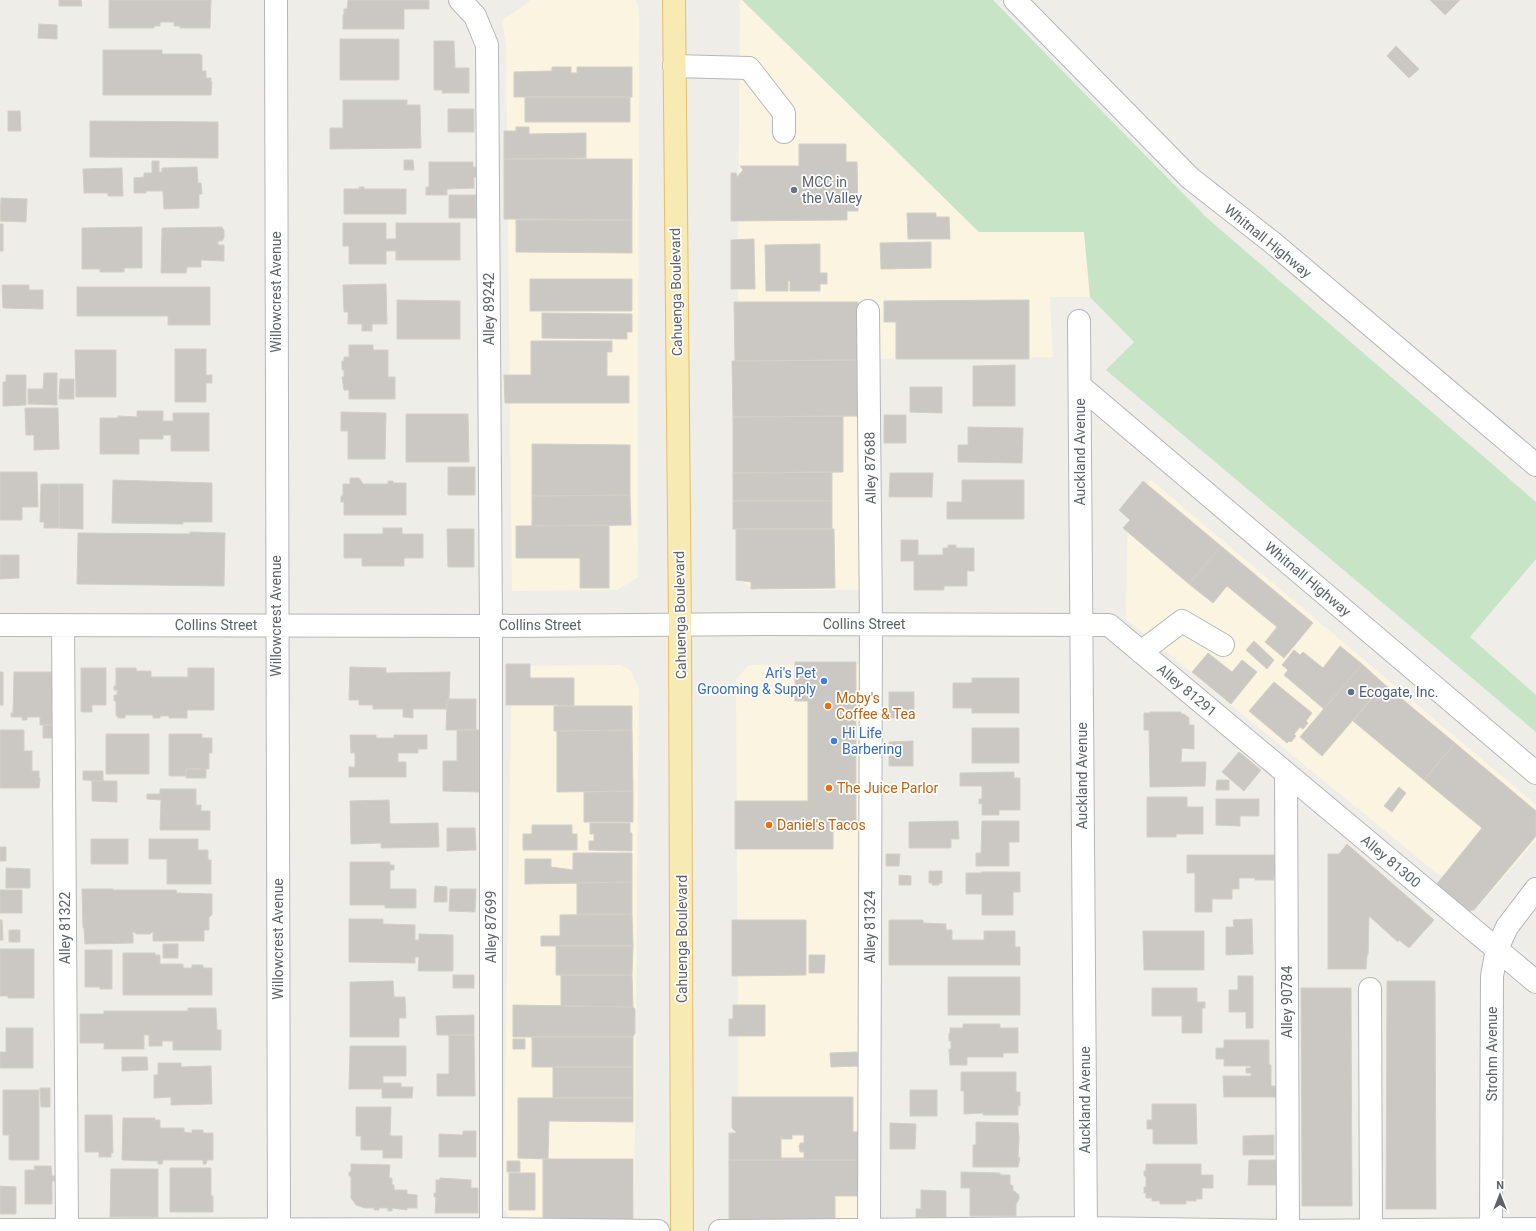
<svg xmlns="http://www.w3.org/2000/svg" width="1536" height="1231" viewBox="0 0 1536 1231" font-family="Roboto,sans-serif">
<rect width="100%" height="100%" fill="#efede7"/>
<path fill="#fbf4e0" d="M530,0h106l3,10 -1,567 -21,13 -105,1 -6,-546 -4,-25 22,-14z
M740,0h2l237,232h105l6,65h-40l3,60 -188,2 -5,231h-105l-16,-11 -1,-346z
M1151,480l385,325v35l-58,67 -352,-288 2,-118z
M859,664l4,561 -124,1 -3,-546 13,-15z
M620,665l10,5 9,18 -5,532 -124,-2 -7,-9 9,-543z"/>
<path fill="#c7e4c6" d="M742,0h251l214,218 329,284v57l-66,78 66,58v37l-430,-362 28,-28 -44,-45 -6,-65h-105z"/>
<path fill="#cbc8c4" stroke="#d3cfc6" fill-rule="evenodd" d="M59,0h22l1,6h-23z
M109,0h102l-1,28h-30v-2h-6v-4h-14v4h-6v2h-45z
M348,0h81v9h-25v20h-61v-14h1v-6h3z
M1430,0h30l-15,15z
M39,24l18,1v14l-19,-1z
M340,39h59v41h-59z
M434,41h20l1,27h14v25h-27v-3h-8z
M1396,46l23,23 -10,9 -22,-22z
M103,50h59v4h38v1h2v16h4v7h5v4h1l-1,13h-108z
M552,67h19v6h6v-6h55v30h-118v-25l38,-1z
M525,97h105v25h-105z
M343,100h64v5h13l1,43 -91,1v-21h13z
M448,109h26v23h-26z
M8,111h12l1,20h-13z
M90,121l128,1v36l-128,-1z
M516,127h13v7l57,-1v25l-82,1v-28h12z
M799,144h47v18h11l1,49h-11v9l-116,1v-48h5l1,4 6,-7 -3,-4h59z
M504,159h128v61l-128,-1z
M404,160h9l1,10h-10z
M152,161h7v11h3v-4l35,-1 1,16h3l1,11h-3v14l-35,1 -1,-18h-17v2h-12v-15l10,-1v-4h8z
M429,162h44v5h4v10h-3v11l-27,1v6h-21v-8h3z
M122,168l1,28h-15v-3h-24l-1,-24z
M359,187h5v2h42v25h-62v-25h15z
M449,195h27v23h-27z
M1,198l26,1 -1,23 -26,-1z
M907,213h29v4h13l1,22h-42z
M516,220h116v33l-116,-1z
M343,223h43v16h10v-16h64v37h-64v-9h-10v13h-37v-18h-6z
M0,224h3v27h-3z
M142,227v41h-18v4h-24v-3h-18v-41z
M222,227l2,4v7l-2,3h-4v4h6v16l-23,-1v7h-14l-1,6h-25l1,-45z
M754,239l1,50h-24v-49z
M931,242v26l-50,1 -1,-26z
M820,244v29h7v11h-7v7h-30v-10h-2v10h-22l-1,-46z
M530,279h102v32h-102z
M386,284l1,40h-15v7h-10v-7h-14v-12h-4l-1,-27z
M2,285h27v5h14v19l-40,-1z
M77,287h133v38h-42v-9h-91z
M397,300l63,1v38h-63z
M1029,300v59h-133v-37h-12v-21z
M734,302h124l1,58 -124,1z
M542,313l90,1v18h-5v7l-85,-1z
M531,341h81v11h-5v24h22v27h-124l-1,-28h27z
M349,345h24v5h15v27h7v22h-46v-9h-5l-2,-13h2v-7h-2v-9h2v-4h5z
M175,349h31v26h6v8h-6v19h-31z
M75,350h41v47h-40z
M859,360v56l-126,1 -1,-56z
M1015,365v41h-42v-40z
M44,373h13v32l-29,-1v-15h15z
M6,375h20v30l-23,1v-24h3z
M60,379h14v20h-15z
M910,387h32v26l-32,-1z
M25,408h33l1,41 -25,1v-15h-8z
M137,411h26v10h10v-8h36v38h-38v-16h-8v4h-24v15h-39v-36h18v-2l19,1z
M341,412l45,1 -1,46h-37v-28h-7z
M406,414h62l1,48h-63z
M884,415h22v28h-22z
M843,416v56l-110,1v-56z
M968,427l55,1 -1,35 -64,-1v-17h10z
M532,444l98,1v50l-98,1z
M448,467h27v28h-27z
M0,472h37l1,35h-16v13h-22z
M832,472v29h-99v-28z
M890,473h43l-1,24h-43z
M350,478h9l4,6h25v-3h5v2h13v32h-62v-13h-3v-6h2v-12h7z
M113,480l99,3v39h-29v2l-71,-1z
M962,480h62v39h-77v-17h15z
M1143,481l78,65 -32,38 -66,-56 7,-8 -11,-10z
M41,484h18v44h-15v-6h-4z
M59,484h24v45l-24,-1z
M630,495l1,30 -99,1v-30z
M733,501h99v28h-99z
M609,525v63h-29v-30h-64v-32z
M383,528h19v6h21v24h-19v8h-42v-8h-18v-24h39z
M447,529h27v38h-26z
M736,529h98l1,59 -84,1v-7l-15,-2z
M190,532l35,1 -1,53 -147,-2 1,-51 112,1z
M901,540h17v15h25v-7h5v-3h8v3h18v23h-7v15h-23v4h-30v-29h-13z
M1221,546l92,77 -29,35 -19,-16 12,-15 -50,-41 -14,17 -24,-19z
M0,555h19v23l-19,1z
M1254,641l20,19 -7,9 -21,-19z
M1340,646l22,18 -38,45 -40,-34 4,-5 -6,-5 12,-15 6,5 3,-3 20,16z
M1208,653l24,19 10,-12 15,12 -26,32 -39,-32z
M795,662h61v166h-23v21h-98v-48h73v-100h-13z
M506,664h24v14h44v28h-15l-1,-1h-52z
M1362,664l22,20 -62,72 -22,-19z
M350,667l36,1v5l64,-1 -1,27h-2l-1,10h-33v9l-10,-1v-8h-30v-4h-14v-5h-10z
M81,668h25v37h-14v7h-11z
M116,668h20v3h15v6h37v-9h26v42h-27v8h-18v-2h-9v2h-7v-3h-28v3h-7v-2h-2v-15h-2v-6h3v-5h-3v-4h2z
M0,672h3v33h-3z
M14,672h42l-2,53h-14v-8h-13v3h-5v-3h-11v-4h2z
M972,678h47v35h-47v-5h-19v-25h19z
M1274,682l38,31 -6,8 2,2 -5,6 -3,-2 -6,7 2,2 -5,6 -2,-1 -2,2 -38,-32z
M1384,684l71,59 -31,37 -71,-59z
M889,692h25v26h-25z
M447,699h29v31h-30z
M554,706h78v24l-78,1z
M1150,712h31v2h3l5,4v7h5v24l-12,-1 -1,14h25l-1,24 -55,1 -1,-57h-5v-17h6z
M43,725h11v13h-11z
M972,728h47v35h-47z
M0,730h24v21h8v20h7v7h1l-1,10h-39z
M457,730h22v62l-36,-1v-30h14z
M632,730l1,61 -76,1v-61z
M106,734h43v40h-43z
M169,734h33v4h10v15h-3v16h-23v7h-17z
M350,735h26v3h18v-3h33v14h-9v4h-20v9h8v15h-57v-10h6v-14h-4z
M913,741v25h-24v-24z
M1455,743l81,68v25l-62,74 -7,1 -31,-26 46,-57 -58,-48z
M1239,752l22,18 -17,21 -22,-19z
M186,769h20v9h-20z
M83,771h20v10l-20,-1z
M1014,772v6h6v32h-21v5h-17v-12l-3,1v-5h3v-13h-22v-13z
M1217,780h12v10h-13z
M92,781h25v21l-25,-1z
M1399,787l7,6 -14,19 -8,-6z
M160,789h36v16h5v6h9v19h-50l1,-30 -14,-1v-5h13z
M633,791v31h-49v-30z
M1147,797h40v10h16v27h-27v3h-29z
M1216,799h43v17h-19v10l-24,-1z
M389,800l1,24 48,-1 1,24 -58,1v-5l-30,1 -1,-43z
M958,821l1,18h-8v9h-42v-26z
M982,821h37v21h-10v24h-33v-13h5z
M590,823h40v10h2v18l-43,-1v-9h5v-7h-4z
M532,825h40v9h5v16h-54v-16h9z
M447,828h28l1,22 -29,1z
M91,839h37v25h-37z
M149,839h49v11h10v10h3v24h-44v-25h-18z
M1347,844l87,76 -25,28 -10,-8 -1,2 -29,-26 -1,39h-1l-1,14h-38v-115h11z
M0,847h6v14h-6z
M573,853h59v29l-107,2v-25h26v8l22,3z
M886,854h14l-1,12h-13z
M1187,855h89v20h-2v5h-19v-2h-16v11h-7v10h-20v13h-17v-39h-8z
M350,862h40v3h4v5h-4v19h26v19h-31v-3h-35z
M6,868l24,1v19h-24z
M929,871h13v12h-3v2h-7v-2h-3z
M981,872h39v20h-7v23h-31v-21h-16v-21h16z
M899,875l12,1v9h-12z
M632,882v32h-55v-31z
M435,886l12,1v15h-13z
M82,889h31v1h63l1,3 35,1v21l-3,2v13h-5v11h-51v-10l-3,3h-14l-3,-3v12l-48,1 -1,-16h-1z
M450,889h26l-1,23 -26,-1z
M0,890h22v23h-22z
M632,914l1,32h-92v-10h19v-21z
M349,919h34v5l32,1v15h4v-6l34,1v36h-35l1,-14h-4v6l-66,-1z
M1252,919l1,35 -27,1v-28h8l-1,-7z
M0,920h2l1,20h-3z
M732,920h74v55l-74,1z
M889,920h34v3l23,1v6h6v10h32v-9h31v16h5v18h-131z
M9,930h11v12h-11z
M1143,931h61v39h-60z
M163,944h15v14h-15z
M556,946h77l-1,29h-76z
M0,949h34v49h-26v-2h-8z
M85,950h27v39h-12v-2h-15z
M123,953h32v2h5v9h23v4h9v-3h11v3h9v27h-89z
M809,955h16l-1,18h-15z
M453,975h21v13h-21z
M561,975h71l1,32 -72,-1z
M1238,976h15v52h-7v-16h-17v-22h9z
M948,977h72v38h-72z
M393,981l1,16h11l1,21h-7v19h-49v-55z
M1387,981h48l1,228h-50z
M1152,988h45v14h8v6h-3v25h-20v-17h-30z
M1301,988h50l1,218h-50z
M513,1005l120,2 2,2v24l-2,4h-120z
M733,1005h32v31h-36v-17h4z
M188,1008h28l1,22h4v20h-48v-9h-11v5h-13v-11h-5v14h-40v-6h-24v-29h24v-3h84z
M474,1015v20h-37l-1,-19z
M963,1024h37v4h18v25h-15v4h-36v8h-17l-1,-16h2v-8h-2v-8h1v-5h13z
M6,1028h27v40h-33v-16h6z
M449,1035h25l1,61h-38v-22h12z
M532,1037h101v30h-101z
M513,1039h12v10h-12z
M1224,1040h45v25h2v21h5v11h-52l-1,-21h28v-3h-5v-5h5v-2h-27v-7h-8v-11h8z
M350,1046h56v30h-23v7h18v4h12l-1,11h-30v-9h-33z
M857,1052l1,14 -27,1 -1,-14z
M122,1057h25l1,13 -26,1z
M158,1063h23v4l30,-1 1,38 -41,1v-8l-17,1v-23h4z
M553,1067h80v31h-80z
M961,1072h55v20h4v14h-2v9h-35v-2l-19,1v-23h-3z
M40,1088h10v19h-9z
M3,1090h36v70h-30v-25h-6z
M910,1090h27v26h-27z
M732,1097h121v35h7v28h-131v-27h8l-5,-5zM781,1135l1,4h10v-4h12v8h-4v2h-1l1,7h4v6h-23z
M518,1098h115v24l-84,-1 -1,38 -30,-1z
M1152,1104h44l1,40h-44v-15h-6v-9h5z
M356,1107h35l-1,29h12v22h-19v-8h-22v-14h-5z
M85,1115h27l1,38h-2v4h-12v-5h-14z
M123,1118h32v2h5v8h24v4l8,1v-3h11v3h10v27h-6l-1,4h-3v-4h-40l-1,4h-4v-3l-36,-1z
M976,1122l42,1 1,15 -1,19 2,1 -2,9h-45v-22h3z
M890,1123l26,1 -1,25h-25z
M463,1131h13v26h-37v-23l24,1z
M1274,1135v20h-31v-19z
M543,1159h90v61l-90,-1z
M729,1160h131v36h-25v24h-106z
M1249,1160h28l-1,25h-28z
M507,1161h13v11h-13z
M351,1164l39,1 -1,13h3v7h2v5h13v4l10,1v13h-10v2l-15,-2v3h-4v-3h-9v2h-5v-2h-9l-9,-3 -5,-7v-22h-2v-4h2z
M1146,1164h55v11h12v13h-11v11h-6v2h-10v3h-26v-3h-8v-3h-6v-5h-2v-6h2v-11h-2v-5h2z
M34,1166h17l1,10h3v5h-3v23h-27v-34h10z
M170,1168h41v28h2v16h-43z
M111,1169h47v48h-48z
M961,1172l39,1v2h10v9l3,2v4l6,5v4l-3,5v12h-46v-28h-9z
M509,1173h26v37h-26z
M440,1178l31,2v8h7v25h-43l1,-16h-2v-4h2v-13h4z
M0,1186l16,1v27h-16z
M921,1190l25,1v26h-30v-8h5z"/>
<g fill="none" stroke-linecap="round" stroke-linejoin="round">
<g stroke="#b4b7ba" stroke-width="24">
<path id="minor" d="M276,0l3,1231
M460,0l15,16 12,29 4,581v603
M1015,0l175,178 83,65 263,222
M674,66l75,2 35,45v19
M868,311l3,313 -2,606
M1079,321l7,910
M1080,386l456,387
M0,625l491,1 277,-2 341,1 427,357
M63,625l4,605
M1141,652l41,-31 41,24
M1286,773l2,458
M1370,989l1,241
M0,1230l491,-1 167,2
M720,1231l366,-3 202,3 248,-2
M1491,1231l1,-255 5,-27 10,-22 29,-38"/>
</g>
<g stroke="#e6be69" stroke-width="24">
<path id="major" d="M674,0l6,625 2,606"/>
</g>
<use href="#minor" stroke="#fff" stroke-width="22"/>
<use href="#major" stroke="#f8eab3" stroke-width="22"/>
</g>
<circle fill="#6b7280" stroke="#fff" stroke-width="1.5" cx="794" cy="190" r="4"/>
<g fill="#3f7fe0" stroke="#fff" stroke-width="1.5">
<circle cx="824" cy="681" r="4"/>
<circle cx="834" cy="741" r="4"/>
</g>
<circle fill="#5c6f8a" stroke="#fff" stroke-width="1.5" cx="1351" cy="692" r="4"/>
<g fill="#e8710a" stroke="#fff" stroke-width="1.5">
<circle cx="828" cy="706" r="4"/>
<circle cx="829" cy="788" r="4"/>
<circle cx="769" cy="825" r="4"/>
</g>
<g text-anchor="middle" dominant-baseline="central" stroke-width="3.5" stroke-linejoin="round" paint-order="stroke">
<g font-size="14" fill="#5b616d" stroke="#fff" text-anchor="start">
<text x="802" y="182">MCC in<tspan x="802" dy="16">the Valley</tspan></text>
</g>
<g font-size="14" fill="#5e6266" stroke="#fff">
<text transform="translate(1268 241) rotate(39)">Whitnall Highway</text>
<text transform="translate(276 292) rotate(-90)">Willowcrest Avenue</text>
<text transform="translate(676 292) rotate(-91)">Cahuenga Boulevard</text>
<text transform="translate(489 309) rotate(-90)">Alley 89242</text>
<text transform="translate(1080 452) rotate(-90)">Auckland Avenue</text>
<text transform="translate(870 468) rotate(-91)">Alley 87688</text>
<text transform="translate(1308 579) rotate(40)">Whitnall Highway</text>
<text transform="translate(680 615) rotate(-91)">Cahuenga Boulevard</text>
<text transform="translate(276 616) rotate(-90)">Willowcrest Avenue</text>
<text x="864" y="624">Collins Street</text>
<text x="216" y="625">Collins Street</text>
<text x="540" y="625">Collins Street</text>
<text transform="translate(1187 690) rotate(40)">Alley 81291</text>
<text transform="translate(1082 776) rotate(-90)">Auckland Avenue</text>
<text transform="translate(1391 861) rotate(40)">Alley 81300</text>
<text transform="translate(491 927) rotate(-90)">Alley 87699</text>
<text transform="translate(870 927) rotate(-90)">Alley 81324</text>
<text transform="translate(65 928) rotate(-90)">Alley 81322</text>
<text transform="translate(278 939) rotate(-90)">Willowcrest Avenue</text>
<text transform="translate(682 939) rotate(-90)">Cahuenga Boulevard</text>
<text transform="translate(1287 1002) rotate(-90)">Alley 90784</text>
<text transform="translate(1492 1054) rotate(-90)">Strohm Avenue</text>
<text transform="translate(1085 1100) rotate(-90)">Auckland Avenue</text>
</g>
<g font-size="14" fill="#366cbe" stroke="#fff" text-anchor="end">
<text x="816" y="673">Ari's Pet<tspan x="816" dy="16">Grooming &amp; Supply</tspan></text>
<text x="842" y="733" text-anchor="start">Hi Life<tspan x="842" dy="16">Barbering</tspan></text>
</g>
<g font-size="14" fill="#4e5e75" stroke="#fff" text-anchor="start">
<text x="1359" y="692">Ecogate, Inc.</text>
</g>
<g font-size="14" fill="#c56008" stroke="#fff" text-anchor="start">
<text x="836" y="698">Moby's<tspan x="836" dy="16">Coffee &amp; Tea</tspan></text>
<text x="837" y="788">The Juice Parlor</text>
<text x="777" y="825">Daniel's Tacos</text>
</g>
</g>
<g transform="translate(1500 1195)" stroke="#ffffff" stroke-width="3" paint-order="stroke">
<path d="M0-3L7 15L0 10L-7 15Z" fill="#5e6266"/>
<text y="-6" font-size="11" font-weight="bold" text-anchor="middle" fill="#5e6266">N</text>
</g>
</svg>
